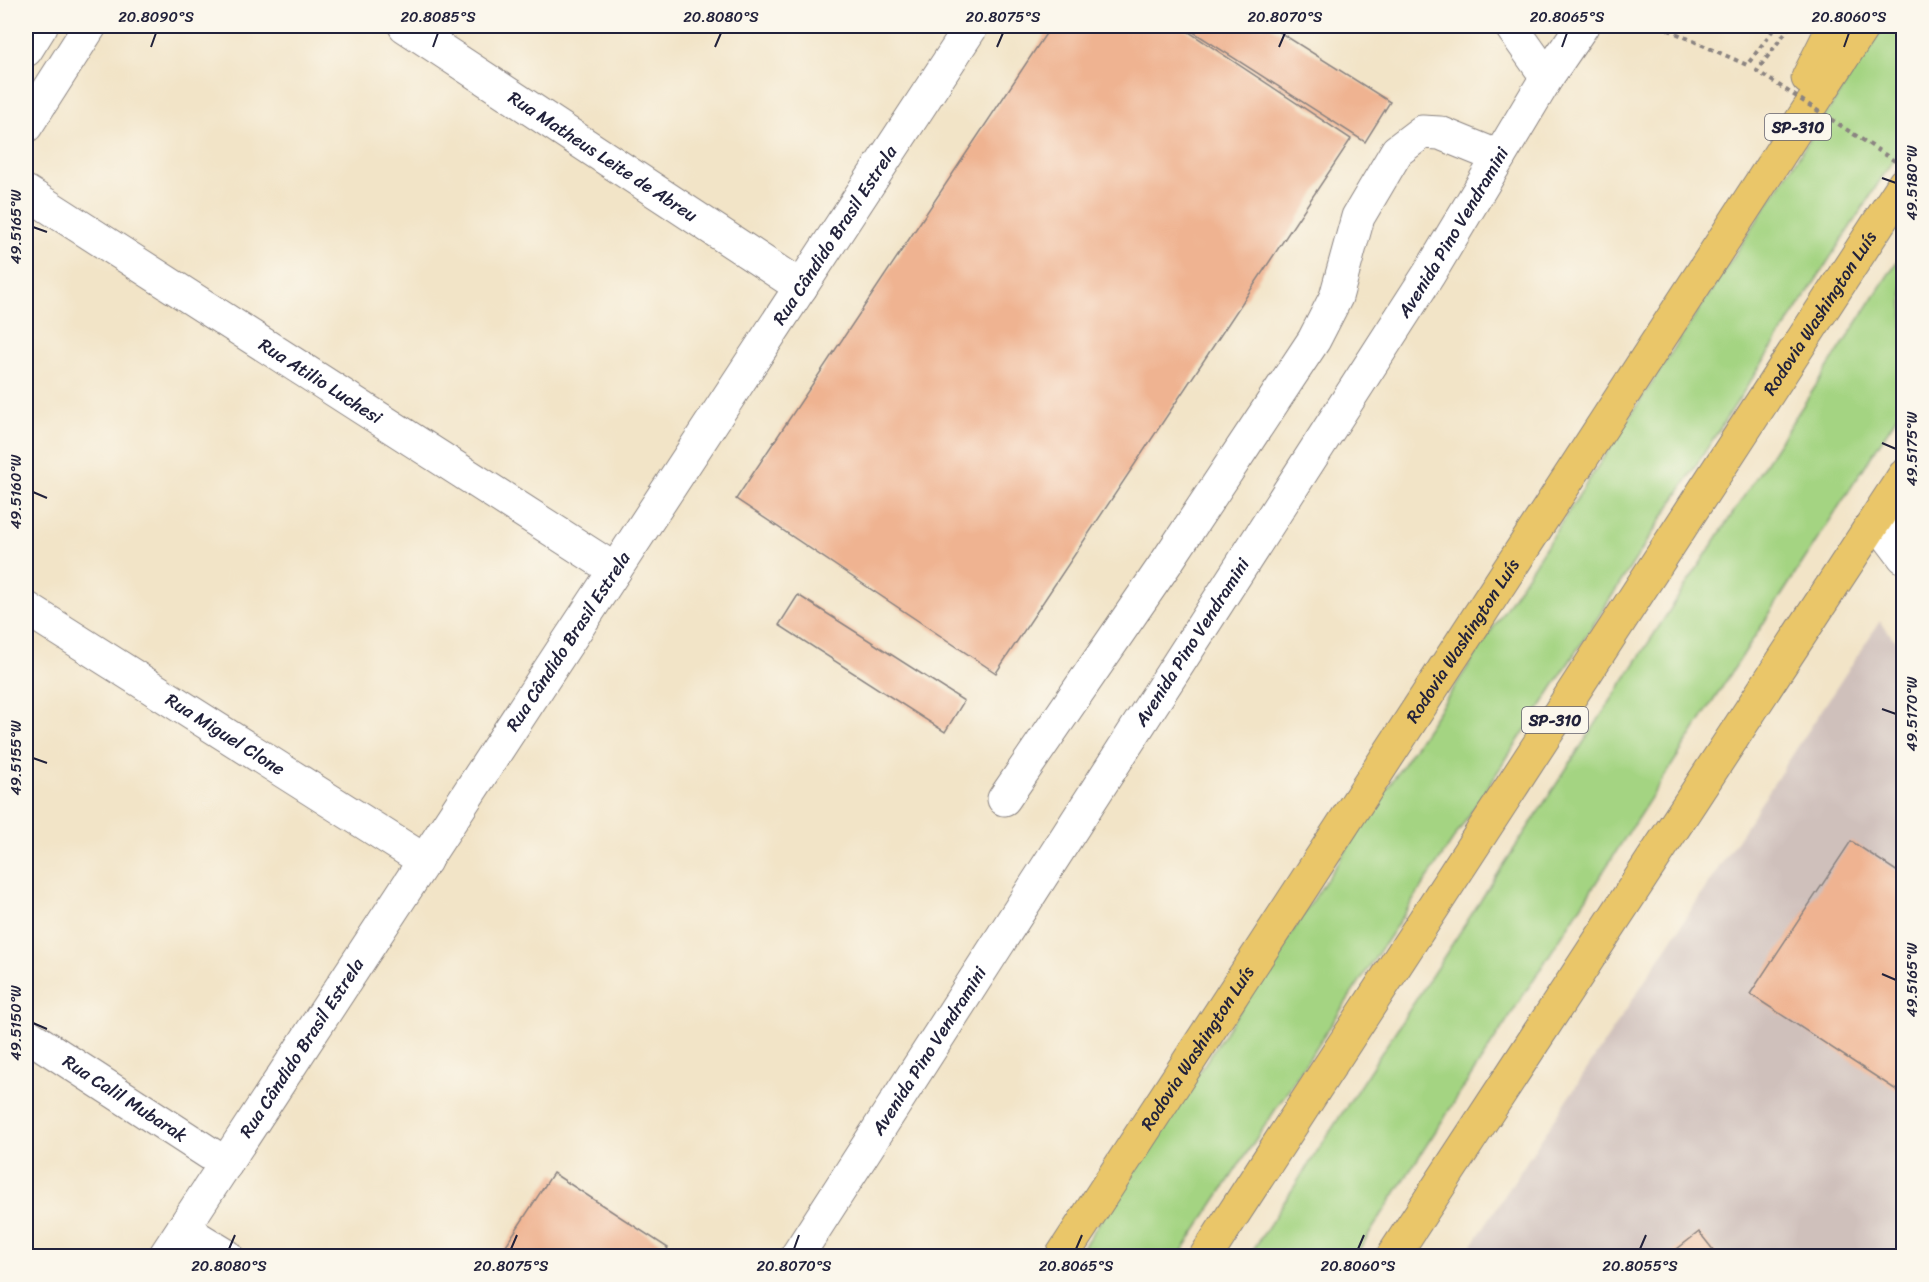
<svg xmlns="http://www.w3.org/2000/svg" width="1929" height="1282" viewBox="0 0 1929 1282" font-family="Sriracha,sans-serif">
<rect width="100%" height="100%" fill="#fbf7ec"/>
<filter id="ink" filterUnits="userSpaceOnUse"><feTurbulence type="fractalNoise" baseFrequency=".0167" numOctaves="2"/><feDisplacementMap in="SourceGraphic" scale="12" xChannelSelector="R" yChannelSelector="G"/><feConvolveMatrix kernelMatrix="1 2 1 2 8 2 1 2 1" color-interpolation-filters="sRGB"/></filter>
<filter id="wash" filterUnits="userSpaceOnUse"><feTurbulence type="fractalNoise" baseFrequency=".008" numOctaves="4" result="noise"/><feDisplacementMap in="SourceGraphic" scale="24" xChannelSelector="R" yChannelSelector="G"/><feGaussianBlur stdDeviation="1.35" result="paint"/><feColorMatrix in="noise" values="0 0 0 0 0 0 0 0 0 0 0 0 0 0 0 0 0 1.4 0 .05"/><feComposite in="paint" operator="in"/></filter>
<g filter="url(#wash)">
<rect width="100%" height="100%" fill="#f2e4c7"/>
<path fill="#cfc0bb" d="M1880,621l24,31 -1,604h-438z"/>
<path fill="#a4d482" stroke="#637b5e" stroke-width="1.5" d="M1883,26h20v119l-366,567 -358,544h-102l390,-588z
M1903,252v155l-548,849h-106z"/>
<g id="blocks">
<path fill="#efb391" d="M1051,26h129l171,113 -355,534 -260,-174z
M1184,26h86l120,76 -25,40z
M798,595l166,106 -19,31 -166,-107z
M1851,841l53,35v219l-154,-101z
M553,1173l115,75 -5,8h-164z
M1699,1232l19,24h-50z"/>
</g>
</g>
<g filter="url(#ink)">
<use href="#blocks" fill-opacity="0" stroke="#8a8381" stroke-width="1.5"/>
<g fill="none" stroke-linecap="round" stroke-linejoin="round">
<g stroke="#8a8381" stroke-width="35">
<g id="minor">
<path id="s1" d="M405,26l396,261"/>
<path d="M1511,26l36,51"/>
<path d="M26,50l15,-24"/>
<path d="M26,126l64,-100"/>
<path id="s2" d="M26,192l589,378"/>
<path d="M1876,520l28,37"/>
<path id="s3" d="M26,608l399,253"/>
<path d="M1004,799l162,-236 148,-223 22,-43 22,-80 39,-66 25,-19 18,1 59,24"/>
<path id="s4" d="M26,1034l200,130"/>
<path d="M183,1229l44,27"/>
<path id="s5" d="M165,1256l807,-1230"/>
<path id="s6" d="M797,1256l632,-982 118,-197 35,-51"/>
</g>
</g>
<g stroke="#8a8381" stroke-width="35">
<path id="major" d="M1393,1256l511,-780"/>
</g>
<g stroke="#8a8381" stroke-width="35">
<g id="highway">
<path d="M1808,78l26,-52"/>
<path id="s7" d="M1062,1256l801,-1230"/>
<path id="s8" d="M1206,1256l698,-1072"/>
</g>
</g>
<path stroke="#8a8381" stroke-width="4" stroke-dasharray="4.5 4.5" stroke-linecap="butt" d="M1660,26l87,39 29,-39"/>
<use href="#minor" stroke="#fff" stroke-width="33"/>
<use href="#major" stroke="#eac669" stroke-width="33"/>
<use href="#highway" stroke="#eac669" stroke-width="33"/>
<path stroke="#8a8381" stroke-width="4" stroke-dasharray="4.5 4.5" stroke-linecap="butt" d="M1790,26l-33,45 147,96"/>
</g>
</g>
<path fill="none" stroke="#22223b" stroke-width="2" d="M151,47l5,-14M433,47l5,-14M715,47l6,-14M997,47l6,-14M1279,47l6,-14M1562,47l5,-14M1844,47l5,-14M1882,178l14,5M33,227l14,5M1882,443l14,6M33,492l14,6M1882,709l14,5M33,758l14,5M1882,974l14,6M33,1023l14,6M229,1249l6,-14M511,1249l6,-14M794,1249l5,-14M1076,1249l6,-14M1358,1249l6,-14M1640,1249l6,-14"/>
<g text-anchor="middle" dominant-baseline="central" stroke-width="6" stroke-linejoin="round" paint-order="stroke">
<g fill="#fbf7ec" stroke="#636270" stroke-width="1.5">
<rect x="1765" y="114" width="66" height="26" rx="4.5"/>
<rect x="1522" y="707" width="66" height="26" rx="4.5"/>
</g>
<g font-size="16" font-weight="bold" fill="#22223b">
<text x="1798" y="127">SP-310</text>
<text x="1555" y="720">SP-310</text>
</g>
<g font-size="18" fill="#22223b" stroke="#fbf7ec">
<text stroke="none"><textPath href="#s1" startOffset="237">Rua Matheus Leite de Abreu</textPath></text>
<text stroke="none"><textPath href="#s6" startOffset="1216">Avenida Pino Vendramini</textPath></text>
<text stroke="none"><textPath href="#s5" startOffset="1221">Rua Cândido Brasil Estrela</textPath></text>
<text stroke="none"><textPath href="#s8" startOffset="1125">Rodovia Washington Luís</textPath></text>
<text stroke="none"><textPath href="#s2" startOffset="350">Rua Atilio Luchesi</textPath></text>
<text stroke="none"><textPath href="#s5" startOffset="735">Rua Cândido Brasil Estrela</textPath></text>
<text stroke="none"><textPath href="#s7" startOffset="734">Rodovia Washington Luís</textPath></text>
<text stroke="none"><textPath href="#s6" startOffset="730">Avenida Pino Vendramini</textPath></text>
<text stroke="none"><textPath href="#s3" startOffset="236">Rua Miguel Clone</textPath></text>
<text stroke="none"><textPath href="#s5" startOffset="249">Rua Cândido Brasil Estrela</textPath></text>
<text stroke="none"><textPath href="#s7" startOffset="248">Rodovia Washington Luís</textPath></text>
<text stroke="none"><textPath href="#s6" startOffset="244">Avenida Pino Vendramini</textPath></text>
<text stroke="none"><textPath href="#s4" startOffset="118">Rua Calil Mubarak</textPath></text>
</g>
</g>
<rect width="1929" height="1282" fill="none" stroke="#fbf7ec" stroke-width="66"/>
<rect x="33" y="33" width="1863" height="1216" fill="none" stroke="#22223b" stroke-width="2"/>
<g font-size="15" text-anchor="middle" fill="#22223b">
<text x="156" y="22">20.8090°S</text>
<text x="438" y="22">20.8085°S</text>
<text x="721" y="22">20.8080°S</text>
<text x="1003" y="22">20.8075°S</text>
<text x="1285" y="22">20.8070°S</text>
<text x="1567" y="22">20.8065°S</text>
<text x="1849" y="22">20.8060°S</text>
<text transform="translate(1912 183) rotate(-90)" y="5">49.5180°W</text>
<text transform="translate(16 227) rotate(-90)" y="5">49.5165°W</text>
<text transform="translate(1912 449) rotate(-90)" y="5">49.5175°W</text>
<text transform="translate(16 492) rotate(-90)" y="5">49.5160°W</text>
<text transform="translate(1912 714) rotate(-90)" y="5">49.5170°W</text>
<text transform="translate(16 758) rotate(-90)" y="5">49.5155°W</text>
<text transform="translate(1912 980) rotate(-90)" y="5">49.5165°W</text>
<text transform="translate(16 1023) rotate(-90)" y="5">49.5150°W</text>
<text x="229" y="1271">20.8080°S</text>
<text x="511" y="1271">20.8075°S</text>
<text x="794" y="1271">20.8070°S</text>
<text x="1076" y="1271">20.8065°S</text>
<text x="1358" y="1271">20.8060°S</text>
<text x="1640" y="1271">20.8055°S</text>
</g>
</svg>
